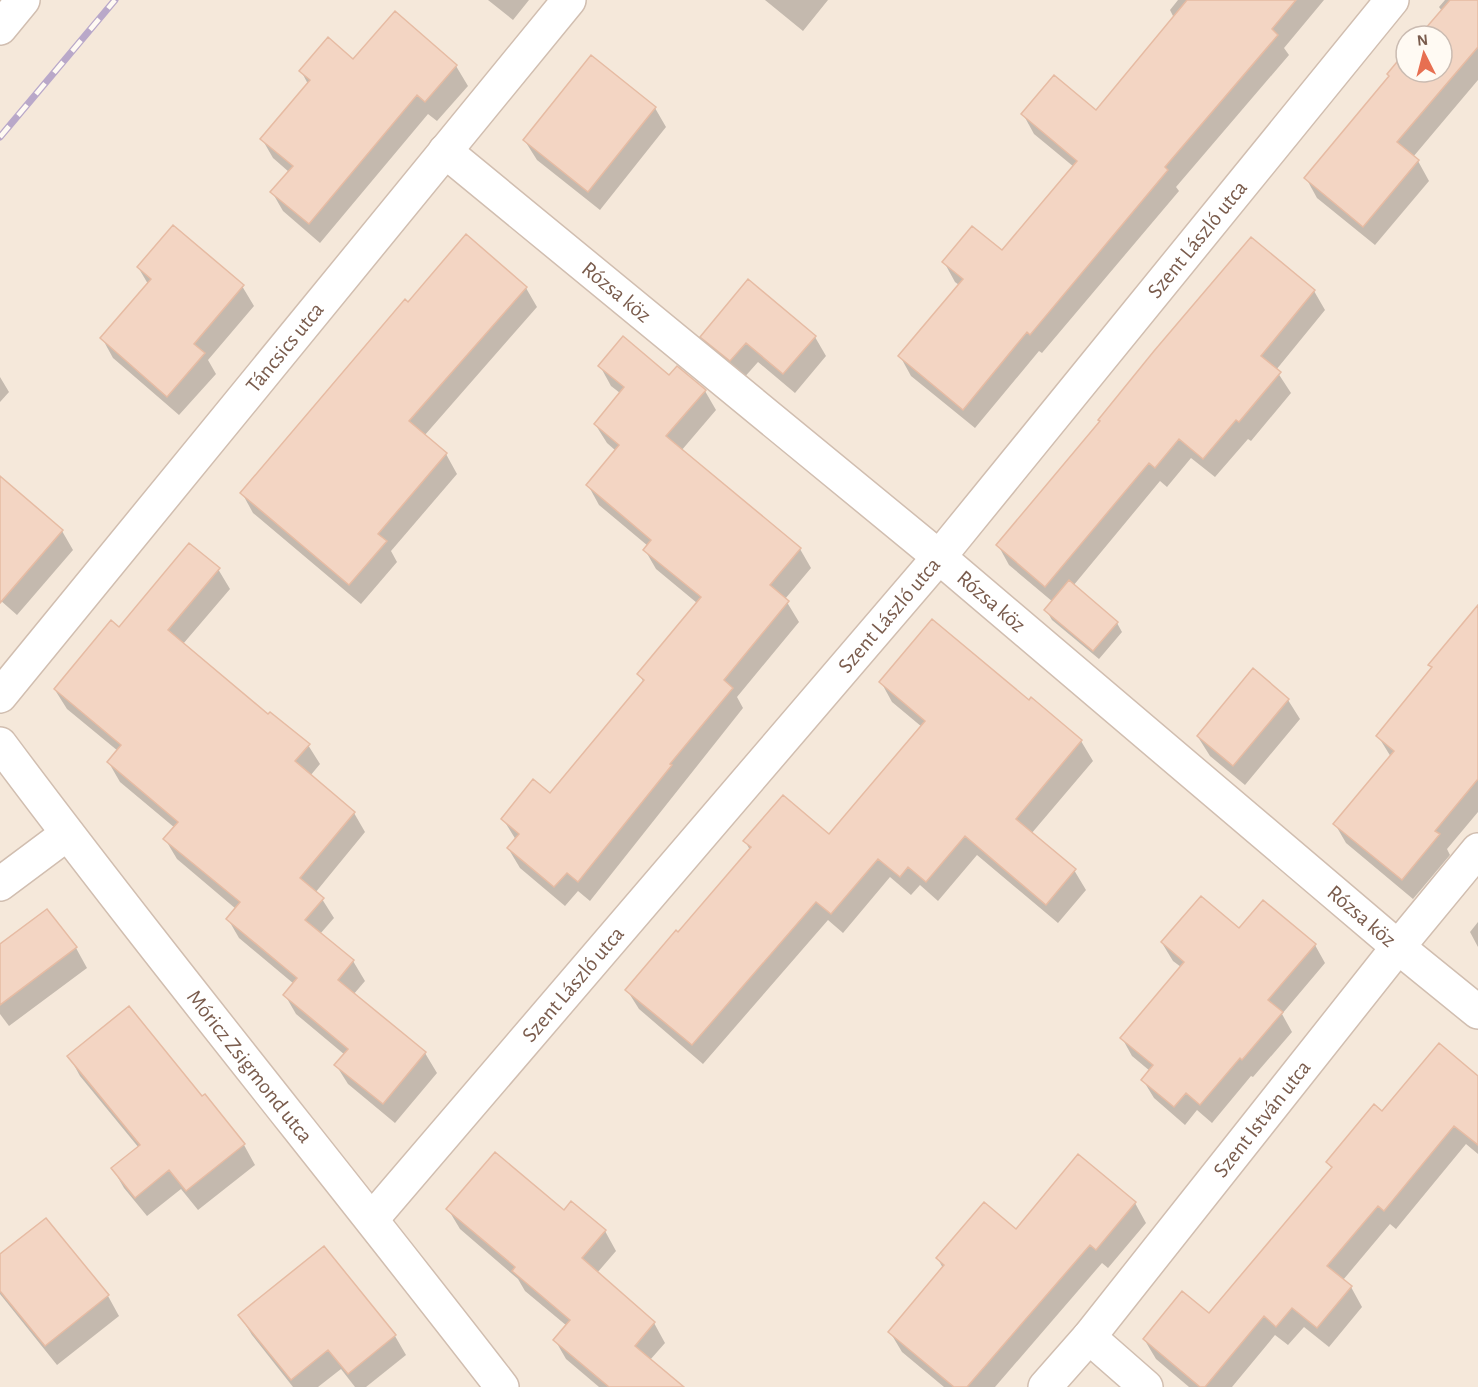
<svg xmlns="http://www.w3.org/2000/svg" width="1478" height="1387" viewBox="0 0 1478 1387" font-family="'Alegreya Sans',sans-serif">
<rect width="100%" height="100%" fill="#fdf6ec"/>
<path fill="#f5e8da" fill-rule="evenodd" d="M0,0h1478v1387h-1478zM1406,36h36v36h-36z"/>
<path fill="#0003" d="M488,0h41l-16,20z
M765,0h63l-25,31z
M1178,0h146l-40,48 5,7 -113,132 3,4 -137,162 -3,-2 -64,77 -64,-52 -11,-20 59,-71 -4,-3 -11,-20 58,-9 72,-86 -40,-33 -11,-20 73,-2 78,-94 -4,-8z
M1445,0h33v80l-65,77 5,4 11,20 -54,64 -58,-47 -11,-20 84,-101 16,-23v18h36v-36h-21l21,-25 -3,-4z
M395,14l61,52 12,20 -31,35 -9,-7 -108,129 -37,-32 -11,-19 17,-20 -16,-14 -11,-19 46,-55 -7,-13 53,-10z
M655,108l11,19 -66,83 -63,-50 -12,-19z
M138,267l104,19 12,20 -46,54 8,14 -37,41 -66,-57 -11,-20 46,-54z
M526,288l11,19 -113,129 22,18 11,20 -66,77 6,11 -36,42 -108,-91 -11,-20 166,-189z
M1314,291l11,19 -49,60 15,23 -40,48 -3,-2 -33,38 -24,-19 -24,29 -7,-6 -87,105 44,37 5,9 -23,27 -47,-39 -6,-10 7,-8 -44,-37 -11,-20z
M702,337h113l11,19 -31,37 -37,-31 -16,18 -28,-24z
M600,366l69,11 36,14 11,19 -35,41 119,98 11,19 -26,31 14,23 -62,75 6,11 -153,193 -12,-10 -13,15 -45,-38 -12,-20 8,-8 -13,-21 47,-24 94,-112 -5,-9 58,-71 -41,-34 -11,-19 3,-4 -49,-41 -11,-20 28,-34 -9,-8 -12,-19 25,-31 -9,-7z
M0,377l9,15 -9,10z
M0,477l62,54 11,19 -56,65 -17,-15z
M218,569l12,20 -47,55 85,72 40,29 12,19 -10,12 44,37 11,19 -50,61 7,6 12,19 -14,16 33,27 12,20 -12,14 72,58 12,20 -42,50 -47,-39 -12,-19 9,-10 -49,-41 -11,-19 9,-11 -55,-46 -11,-19 8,-10 -59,-50 -12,-20 10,-11 -55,-46 -11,-19 9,-12 -51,-42 -12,-19 64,-61z
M1478,645v167l-31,37 3,6 -37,44 -67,-56 -11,-19 56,-67 -13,-21 54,-67 -2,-4z
M881,682l148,20 3,-3 49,42 12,20 -62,73 43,36 12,20 -28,33 -81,-68 -39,46 -18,-16 -9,10 -21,-18 -47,56 -15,-13 -125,144 -64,-55 -12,-19 51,-56 72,-84 -5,-9 84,-5 93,-109 -30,-25z
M1288,700l12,19 -55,66 -35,-29 -12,-19z
M47,911l29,37 11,20 -78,58 -9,-12v-68z
M1478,922v25l-8,-15z
M1239,931l76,14 10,18 -43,51 10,18 -39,45 -2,-1 -39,47 -15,-13 -12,15 -31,-27 -11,-18 7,-9 -18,-15 -10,-18 59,-71 -8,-6 -11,-18z
M69,1056l133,42 2,-2 40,49 11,20 -57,45 -17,-21 -34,27 -23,-28 -11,-19 26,-21 -59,-72z
M1478,1079v75l-12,-10 -70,85 -6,-5 -47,56 8,7 11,20 -33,40 -25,-20 -16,18 -13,-10 -43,52h-43l-33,-28 -12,-20 65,-24 123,-146 -4,-7 55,-49z
M1135,1203l11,20 -38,45 -6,-5 -107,124h-51l-42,-35 -12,-20 53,-64 -5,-9 78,-28z
M448,1209l116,3 41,19 11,20 -19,22 57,50 11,20 -15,17 32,27h-83l-33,-28 -11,-19 12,-14 -42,-35 -7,-12 -58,-50z
M46,1220l62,76 11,20 -62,49 -57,-71v-38z
M240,1316l155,20 11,19 -40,32h-11l-14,-18 -23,18h-25l-41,-52z"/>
<path fill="#f3d5c3" stroke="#e6bba3" stroke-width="1.5" d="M1187,0h109l-24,29 6,6 -113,132 3,3 -138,165 -3,-3 -64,78 -65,-54 65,-77 -21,-17 30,-36 30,24 75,-89 -56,-47 33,-39 42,35z
M1450,0h28v47l-81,95 22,18 -56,67 -59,-49 85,-102 -2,-2 19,-23v21h36v-36h-23z
M395,11l62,54 -32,37 -8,-7 -108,129 -39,-32 23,-26 -33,-27 50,-59 -11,-9 29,-34 25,22z
M591,55l65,52 -68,85 -65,-52z
M173,225l71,60 -50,59 11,9 -38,44 -67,-59 51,-59 -14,-12z
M466,234l61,53 -118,134 38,32 -69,81 9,7 -38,44 -109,-92 165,-194 3,3z
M1251,237l64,53 -54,66 20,16 -42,50 -3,-2 -33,39 -24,-20 -24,29 -6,-5 -104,124 -49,-42 104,-124 -2,-1 56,-69z
M748,279l68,57 -33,38 -37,-31 -16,18 -30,-24z
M623,336l46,39 8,-9 29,24 -40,46 135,112 -31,37 19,16 -65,79 9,8 -63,76 2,1 -94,117 -11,-9 -13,14 -47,-39 12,-14 -18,-15 32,-40 17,14 94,-113 -7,-6 64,-77 -58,-47 8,-10 -65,-55 33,-40 -25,-21 30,-37 -26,-21z
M0,476l63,54 -63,73z
M189,543l31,25 -52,62 100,84 2,-2 40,32 -15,17 60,51 -55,66 24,20 -19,22 49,40 -16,20 88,72 -43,52 -49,-39 14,-16 -65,-54 14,-17 -71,-59 14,-17 -77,-63 15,-17 -71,-60 14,-17 -67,-56 57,-69 8,7z
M1069,580l49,42 -25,29 -49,-41z
M1478,605v174l-43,52 5,3 -38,46 -69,-56 61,-73 -18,-15 56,-69 -4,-2z
M932,619l97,81 2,-3 51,43 -66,79 60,50 -30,36 -81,-69 -39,46 -18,-15 -8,10 -22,-18 -47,55 -15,-12 -124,143 -67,-55 51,-60 2,2 73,-85 -8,-6 40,-46 46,39 96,-113 -46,-39z
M1253,668l36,31 -56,67 -36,-30z
M1201,896l38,32 24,-28 53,44 -48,56 15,12 -41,48 -2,-2 -40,47 -14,-12 -12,14 -33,-27 12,-15 -33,-27 64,-76 -23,-20z
M47,909l30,38 -77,58v-61z
M129,1006l73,90 3,-2 40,50 -59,47 -17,-21 -34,28 -24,-30 29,-23 -73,-89z
M1439,1043l39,33v69l-24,-19 -70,85 -6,-5 -51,60 25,20 -35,42 -25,-20 -16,19 -12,-11 -59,71h-5l-57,-48 39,-48 27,22 123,-146 -6,-5 48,-58 8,7z
M495,1152l69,58 7,-9 35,29 -24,28 73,64 -20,24 49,41h-75l-56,-47 17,-20 -58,-49 3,-4 -69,-58z
M1078,1154l58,48 -40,48 -6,-5 -123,142h-13l-66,-55 56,-67 -8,-7 48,-56 32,27z
M46,1218l63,77 -64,51 -45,-55v-37z
M324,1246l72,89 -48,39 -20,-24 -37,30 -53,-65z"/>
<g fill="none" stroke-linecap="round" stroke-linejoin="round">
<g stroke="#d1beb0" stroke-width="36">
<g id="minor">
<path d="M0,28l23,-28"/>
<path id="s1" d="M445,151l494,406 459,390 80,65"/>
<path id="s2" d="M0,696l569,-696"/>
<path id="s3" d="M0,744c163,218 336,428 502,643"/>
<path d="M0,884l67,-50"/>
<path id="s4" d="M372,1219l567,-662 453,-557"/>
<path d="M1089,1337l57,50"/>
<path id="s5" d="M1045,1387l44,-50 309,-390 80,-97"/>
</g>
</g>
<use href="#minor" stroke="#fff" stroke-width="33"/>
<g stroke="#b9a8c9" stroke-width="7">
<path id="rail" d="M0,137l115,-137"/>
</g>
<use href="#rail" stroke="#fffaf3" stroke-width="4.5" stroke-dasharray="14" stroke-linecap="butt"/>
</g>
<g text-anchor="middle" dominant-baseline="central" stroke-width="6" stroke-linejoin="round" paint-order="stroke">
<g font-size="22" fill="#7a5c4d" stroke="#fffaf3">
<text stroke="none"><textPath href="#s4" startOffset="1281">Szent László utca</textPath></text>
<text stroke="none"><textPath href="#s1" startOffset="222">Rózsa köz</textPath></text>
<text stroke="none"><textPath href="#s2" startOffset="450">Táncsics utca</textPath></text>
<text stroke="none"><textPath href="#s1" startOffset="708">Rózsa köz</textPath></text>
<text stroke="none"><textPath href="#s4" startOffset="795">Szent László utca</textPath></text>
<text stroke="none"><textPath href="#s1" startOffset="1194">Rózsa köz</textPath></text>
<text stroke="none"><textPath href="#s4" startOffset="309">Szent László utca</textPath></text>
<text stroke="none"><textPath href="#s3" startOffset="408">Móricz Zsigmond utca</textPath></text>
<text stroke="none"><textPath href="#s5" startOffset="345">Szent István utca</textPath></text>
</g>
</g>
<g transform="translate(1424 54) rotate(354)"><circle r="28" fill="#fffaf3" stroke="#cabbb1" stroke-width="1.5"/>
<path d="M0-4.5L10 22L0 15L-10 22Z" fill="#e76f51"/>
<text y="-9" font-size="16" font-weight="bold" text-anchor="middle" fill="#7a5c4d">N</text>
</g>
</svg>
